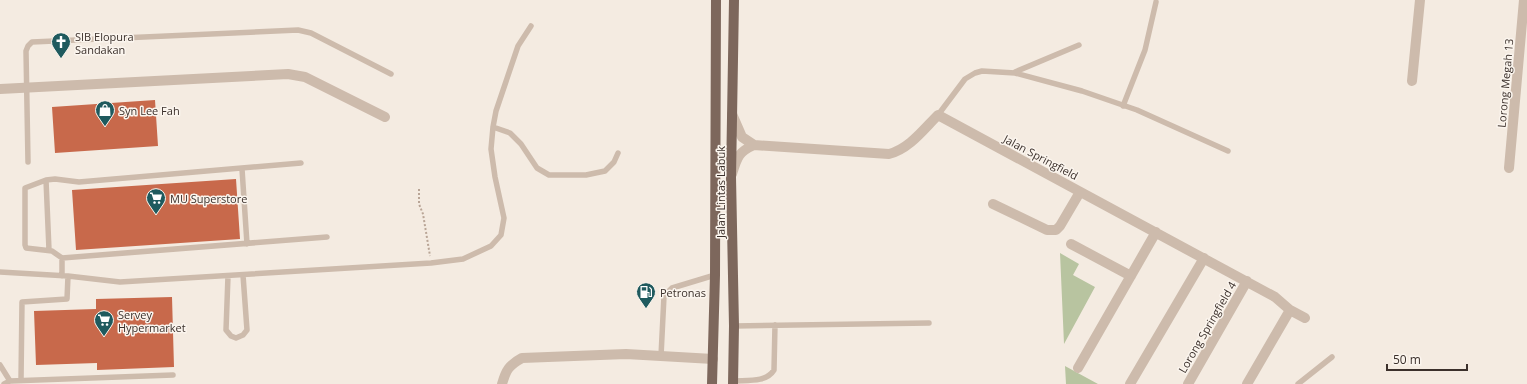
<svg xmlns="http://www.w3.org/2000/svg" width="1527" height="384" viewBox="0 0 1527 384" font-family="'Open Sans',sans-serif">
<rect width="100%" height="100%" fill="#f4ebe1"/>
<path fill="#b8c4a0" d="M1060,253l19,11 -6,11 22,12 -31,57z
M1065,366l33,18h-32z"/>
<path fill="#c8694b" d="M155,100l3,46 -103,7 -3,-46z
M236,179l4,60 -164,11 -4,-60z
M172,297l2,70 -77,3v-7l-61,2 -2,-54 62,-2v-10z"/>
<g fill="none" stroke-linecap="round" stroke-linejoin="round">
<path stroke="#b9a596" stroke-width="2" stroke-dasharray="2 2" stroke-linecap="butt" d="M419,189v15l4,10 7,42"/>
<path stroke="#cdbbac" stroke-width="5.5" d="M1015,72l64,-27
M1123,106l22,-56 11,-48
M938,115l27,-36 10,-6 7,-2 33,2 67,18 55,19 91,41
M493,127l17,6 11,11 16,24 12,7h37l19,-4 9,-9 4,-9
M28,162l-2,-111 2,-5 4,-4 266,-12 13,3 80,41
M242,169l5,75
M46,180l-21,8v57l1,3 26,3 10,7 265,-21
M49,250l-3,-70 9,-1 24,3 222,-19
M62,258v18
M0,272l68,4 52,6 311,-19 32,-4 28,-13 10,-11 3,-17 -9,-41 -4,-28 2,-22 3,-16 22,-65 13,-20
M228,276l-2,54 5,6 5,2 7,-3 4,-5 -4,-55
M734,326l195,-3
M661,356l3,-60 8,-8 43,-13
M0,365l10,16
M21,380l1,-78 45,-3 1,-23
M733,381c14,-1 33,2 41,-11l1,-45
M4,384l6,-3 163,-6
M1298,384l34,-27"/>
<path stroke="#cdbbac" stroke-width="10" d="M1412,81l8,-81
M0,89l288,-15 17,3 80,40
M732,114l10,23 12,8 135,9c20,-5 34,-24 49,-39l337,182 15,13 15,8
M1509,168l15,-168
M732,174c5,-16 6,-22 22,-29
M993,204l54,26h9l4,-4 20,-34
M1071,244l60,32
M1078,368l78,-136
M502,384c4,-14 7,-19 20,-26l104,-4 87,5
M1130,384l74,-126
M1188,384l59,-103
M1247,384l43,-74"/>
<path stroke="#7d675c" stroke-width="10" d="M712,384l3,-109 1,-275
M733,384l1,-58 -3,-149 3,-177"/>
</g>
<defs>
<g id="church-pin" transform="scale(1)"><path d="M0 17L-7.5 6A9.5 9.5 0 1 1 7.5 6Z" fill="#1f5a5e" stroke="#fbf5ee"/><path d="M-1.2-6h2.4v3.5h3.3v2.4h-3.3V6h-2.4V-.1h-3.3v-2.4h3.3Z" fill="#fff"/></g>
<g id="shop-pin" transform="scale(1)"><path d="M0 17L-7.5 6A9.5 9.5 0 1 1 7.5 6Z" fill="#1f5a5e" stroke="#fbf5ee"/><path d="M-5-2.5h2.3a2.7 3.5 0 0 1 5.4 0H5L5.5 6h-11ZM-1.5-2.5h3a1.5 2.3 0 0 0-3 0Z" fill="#fff"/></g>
<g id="supermarket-pin" transform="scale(1)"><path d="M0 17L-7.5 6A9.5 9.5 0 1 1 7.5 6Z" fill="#1f5a5e" stroke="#fbf5ee"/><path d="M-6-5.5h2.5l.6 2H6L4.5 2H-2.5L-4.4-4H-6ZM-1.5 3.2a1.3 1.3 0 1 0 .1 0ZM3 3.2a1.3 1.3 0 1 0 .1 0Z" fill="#fff"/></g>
<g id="fuel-pin" transform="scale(1)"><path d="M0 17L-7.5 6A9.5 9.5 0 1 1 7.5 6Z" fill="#1f5a5e" stroke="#fbf5ee"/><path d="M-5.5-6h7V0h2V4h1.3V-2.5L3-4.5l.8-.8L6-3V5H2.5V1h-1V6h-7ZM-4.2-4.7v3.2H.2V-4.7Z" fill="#fff"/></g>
</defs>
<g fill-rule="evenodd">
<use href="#church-pin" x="61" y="42"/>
<use href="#shop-pin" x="105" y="110"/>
<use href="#supermarket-pin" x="156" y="198"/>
<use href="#fuel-pin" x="646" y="292"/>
<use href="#supermarket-pin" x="104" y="320"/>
</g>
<g text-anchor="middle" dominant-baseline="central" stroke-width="3" stroke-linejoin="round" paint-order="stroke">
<g font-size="11" fill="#3b302b" stroke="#fbf5ee" text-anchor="start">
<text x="75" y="36">SIB Elopura<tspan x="75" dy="13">Sandakan</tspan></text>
<text x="119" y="110">Syn Lee Fah</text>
<text x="170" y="198">MU Superstore</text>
<text x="660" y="292">Petronas</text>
<text x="118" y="314">Servey<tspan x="118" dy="13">Hypermarket</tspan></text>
</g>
<g font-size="11" fill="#3b302b" stroke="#fbf5ee">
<text transform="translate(1505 83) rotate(-85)">Lorong Megah 13</text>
<text transform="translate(1041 157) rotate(28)">Jalan Springfield</text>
<text transform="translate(720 192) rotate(-90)">Jalan Lintas Labuk</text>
<text transform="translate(1207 327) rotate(-60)">Lorong Springfield 4</text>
</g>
</g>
<path d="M1387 364v6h80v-6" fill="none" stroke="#3b302b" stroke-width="2"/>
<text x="1393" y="364" font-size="12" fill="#3b302b" stroke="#fbf5ee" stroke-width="3" paint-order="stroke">50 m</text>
</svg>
